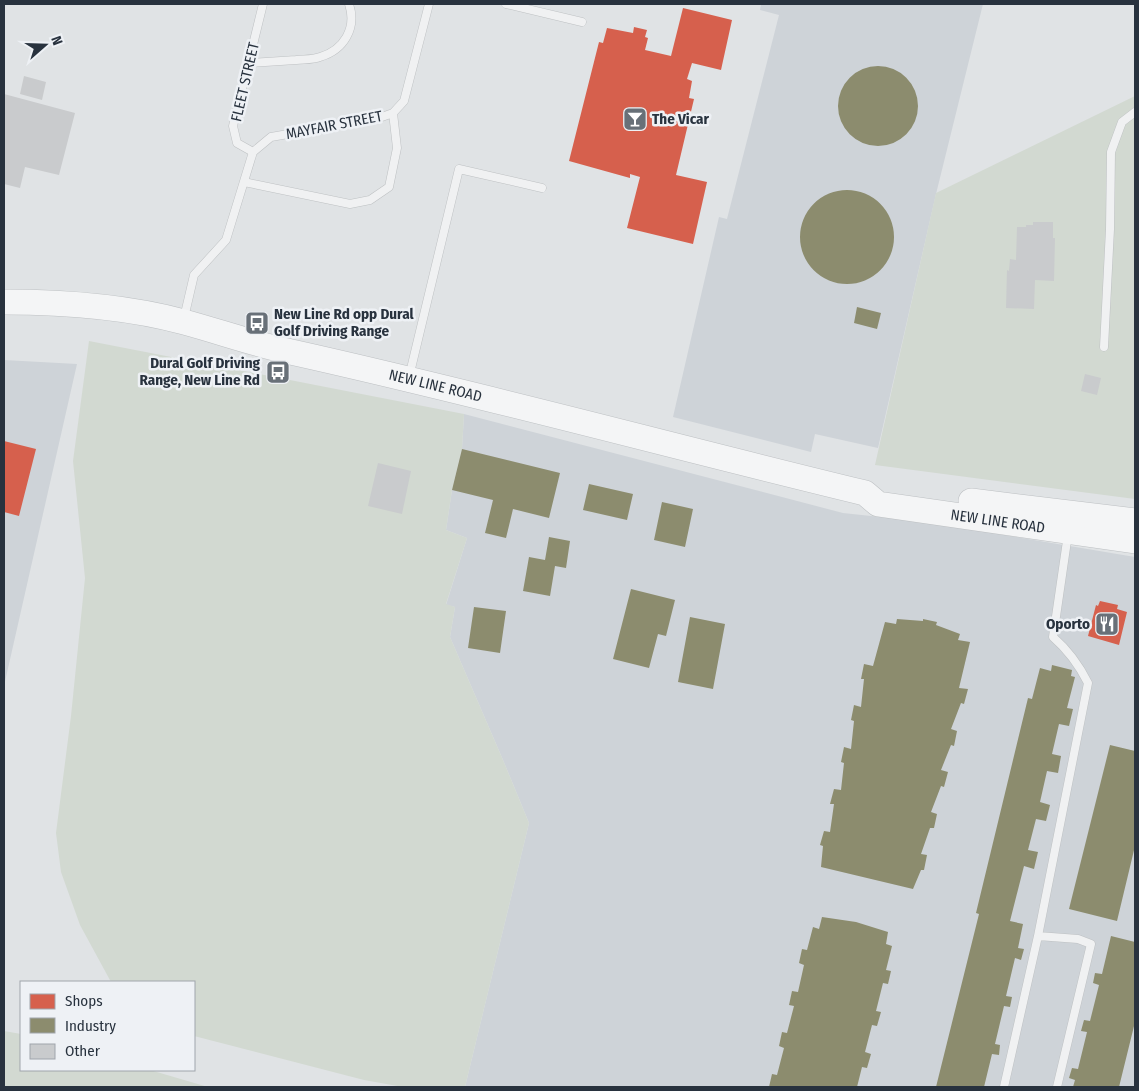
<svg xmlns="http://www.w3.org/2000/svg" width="1139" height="1091" viewBox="0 0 1139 1091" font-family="'Fira Sans Condensed',sans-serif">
<rect width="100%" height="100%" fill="#e0e3e5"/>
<path fill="#ced3d8" d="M761,4h222l-47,190 -58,254 -63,-14 -4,18 -138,-35 46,-200 8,2 52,-204 -19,-5z
M4,360l73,4 -73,322z
M464,414l379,99 84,9 208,35v530h-670l64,-264 -26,-63 -53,-123 5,-30 -9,-2 21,-67 -21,-8 6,-40 10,-41z"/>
<path fill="#d2d9d1" d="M1135,96v403l-260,-34 61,-272z
M89,341l375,73 -2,35 -10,41 -6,40 21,8 -21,66 9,3 -5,30 53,123 26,63 -64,264h-62l-39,-7 -170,-44v-54h-83l-31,-57 -19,-53 -5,-39 15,-117 14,-138 -12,-117z
M4,1031l17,3v36h129l58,17h-204z"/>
<path fill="#d6604d" d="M683,8l49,12 -11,50 -29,-7 -5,16 5,2 -3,17 5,1 -18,76 31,7 -14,62 -66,-16 13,-51 -10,-3v4l-61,-17 30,-119 4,1 4,-15 26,5 1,-6 13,3 -2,7 3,1 -3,12 26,6z
M4,441l32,8 -17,67 -15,-4z
M1100,601l18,4 -1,4 10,3 -8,33 -31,-9 8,-31 2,1z"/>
<path fill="#8c8c6e" d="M838 106a40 40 0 1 1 80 0a40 40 0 1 1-80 0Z
M800 237a47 47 0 1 1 94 0a47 47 0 1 1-94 0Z
M857,307l24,6 -4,16 -23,-6z
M462,449l98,24 -11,45 -36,-9 -7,29 -21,-5 8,-33 -41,-10z
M589,484l44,10 -6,26 -44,-10z
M662,502l31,7 -8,38 -31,-7z
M549,537l21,4 -4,27 -11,-2 -5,30 -27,-5 6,-34 16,3z
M631,589l44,11 -9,36 -8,-2 -9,34 -36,-9z
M474,607l32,4 -6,42 -32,-5z
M690,617l35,7 -12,65 -35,-7z
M897,619l26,2v-2l14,3 -1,3 24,9 -2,6 12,2 -11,46 9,1 -4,15 -3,-1 -10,26 6,2 -3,15 -3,-1 -10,25 7,2 -4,15 -3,-1 -10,26 6,2 -3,14h-4l-9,26 6,1 -3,15h-3l-8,19 -92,-22 2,-21 -3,-1 4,-14 6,1 4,-28h-4l4,-15 7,1 3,-27 -3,-1 3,-15 7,2 3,-28 -3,-1 3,-15 7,2 3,-28h-3l3,-15 9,2 12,-44 11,2z
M1052,665l20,5 -1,6 4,1 -8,31 6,1 -4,17 -10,-2 -7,30 9,2 -3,17 -11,-2 -7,31 10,3 -4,16 -10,-2 -8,31 10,2 -4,17 -10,-3 -14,55 13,3 -5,24 6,1 -3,11 -6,-2 -9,38 6,1 -2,10 -6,-1 -9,38 5,1 -1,10 -7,-1 -8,33h-48l43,-173 -3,-1 52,-215 4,1 8,-31 11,3z
M1110,745l25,6v95l-18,75 -48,-12z
M822,917l34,5 32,10 -2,12 6,2 -6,24 5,1 -3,13 -5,-1 -7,28 5,1 -4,14 -5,-1 -7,27 6,2 -4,14 -5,-1 -5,20h-88l3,-13 5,1 7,-27 -5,-2 3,-14 5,1 7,-27 -5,-1 3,-14 6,1 6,-27 -5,-2 3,-14 5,1 6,-23 6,2z
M1111,936l24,6v80l-16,65h-46l2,-7 -6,-2 3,-10 6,1 9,-37 -6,-1 3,-11 6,1 9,-36 -6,-2 2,-10 7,1z"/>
<path fill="#c9cbcd" d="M24,76l22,6 -4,18 -22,-6z
M4,94l71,19 -16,62 -34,-8 -5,21 -16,-4z
M1033,222h20v16h2l-1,43 -19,-1 -1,29 -28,-1 1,-38 2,1 1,-12 6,1 1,-33h9v-2h7z
M1085,374l16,4 -4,17 -16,-4z
M378,463l33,8 -9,43 -34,-8z"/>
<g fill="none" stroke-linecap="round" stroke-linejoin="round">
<g stroke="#bec1c3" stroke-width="9">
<path id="lane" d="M506,4l76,18
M250,63c16,-1 31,-2 46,-3 8,-1 16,0 24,-3 24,-7 37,-29 29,-53
M253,152l18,-15 108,-19 14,-5 11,-12 25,-97
M253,152l-16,-9 -4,-17 30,-122
M244,182l106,22 20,-4 19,-13 8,-39 -4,-35
M184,318l10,-43 32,-35 27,-88
M1104,347l6,-118 1,-77 11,-30 13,-10
M409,377l50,-208 83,19
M1038,936l40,3 13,5 -34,143
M1004,1087l34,-151 50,-253c-9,-18 -20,-33 -35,-46l15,-103"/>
</g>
<g stroke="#bdc0c3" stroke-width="26">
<g id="primary">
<path id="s1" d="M4,302c60,0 121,4 180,20 33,9 65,20 98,28 196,43 388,96 583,143l13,11 257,37"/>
<path d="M971,501l164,20"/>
</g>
</g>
<use href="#lane" stroke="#f0f1f2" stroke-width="8"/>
<use href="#primary" stroke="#f4f5f6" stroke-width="25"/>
</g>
<defs>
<g id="bar-square" transform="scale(1.25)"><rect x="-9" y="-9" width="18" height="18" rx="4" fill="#687078" stroke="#eef1f5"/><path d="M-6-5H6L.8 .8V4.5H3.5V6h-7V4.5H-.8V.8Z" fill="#fff"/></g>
<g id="bus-square" transform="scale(1.25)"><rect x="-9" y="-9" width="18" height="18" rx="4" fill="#687078" stroke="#eef1f5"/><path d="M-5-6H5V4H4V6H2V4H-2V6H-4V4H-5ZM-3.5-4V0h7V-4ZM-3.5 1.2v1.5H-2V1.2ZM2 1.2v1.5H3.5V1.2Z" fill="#fff"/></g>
<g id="restaurant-square" transform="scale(1.25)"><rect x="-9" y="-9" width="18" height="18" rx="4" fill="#687078" stroke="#eef1f5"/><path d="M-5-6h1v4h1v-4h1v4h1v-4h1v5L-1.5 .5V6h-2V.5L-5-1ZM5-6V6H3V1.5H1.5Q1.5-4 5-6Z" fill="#fff"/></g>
</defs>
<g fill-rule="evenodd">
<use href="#bar-square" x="635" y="119"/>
<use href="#bus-square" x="257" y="323"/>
<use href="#bus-square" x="278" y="372"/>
<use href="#restaurant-square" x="1107" y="624"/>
</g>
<g text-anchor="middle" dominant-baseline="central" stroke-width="5" stroke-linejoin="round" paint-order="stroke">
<g font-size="15" fill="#28323e" stroke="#eef1f5">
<text transform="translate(245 82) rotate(-77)">FLEET STREET</text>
<text transform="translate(334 125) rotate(-11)">MAYFAIR STREET</text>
<text stroke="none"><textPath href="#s1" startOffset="441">NEW LINE ROAD</textPath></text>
<text stroke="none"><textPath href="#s1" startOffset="1022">NEW LINE ROAD</textPath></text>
</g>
<g font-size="15" font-weight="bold" fill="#28323e" stroke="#eef1f5" text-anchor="start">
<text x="652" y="119">The Vicar</text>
<text x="274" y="314">New Line Rd opp Dural<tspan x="274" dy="17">Golf Driving Range</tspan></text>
<text x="260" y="363" text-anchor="end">Dural Golf Driving<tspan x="260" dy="17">Range, New Line Rd</tspan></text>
<text x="1090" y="624" text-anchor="end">Oporto</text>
</g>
</g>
<rect width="1139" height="1091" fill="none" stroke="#28323e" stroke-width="10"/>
<rect x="20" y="981" width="175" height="90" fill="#eef1f5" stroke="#9fa5ac"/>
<rect x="30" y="994" width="25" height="15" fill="#d6604d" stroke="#9fa5ac"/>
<text x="65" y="1006" font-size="15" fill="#28323e">Shops</text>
<rect x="30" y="1018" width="25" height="15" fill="#8c8c6e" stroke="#9fa5ac"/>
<text x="65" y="1031" font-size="15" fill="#28323e">Industry</text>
<rect x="30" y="1044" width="25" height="15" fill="#c9cbcd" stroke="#9fa5ac"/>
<text x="65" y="1056" font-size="15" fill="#28323e">Other</text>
<g transform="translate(45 45) rotate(70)" stroke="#eef1f5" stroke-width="4" paint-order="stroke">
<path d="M0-4L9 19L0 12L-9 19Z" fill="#28323e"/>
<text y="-8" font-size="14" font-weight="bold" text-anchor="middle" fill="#28323e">N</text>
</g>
</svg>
